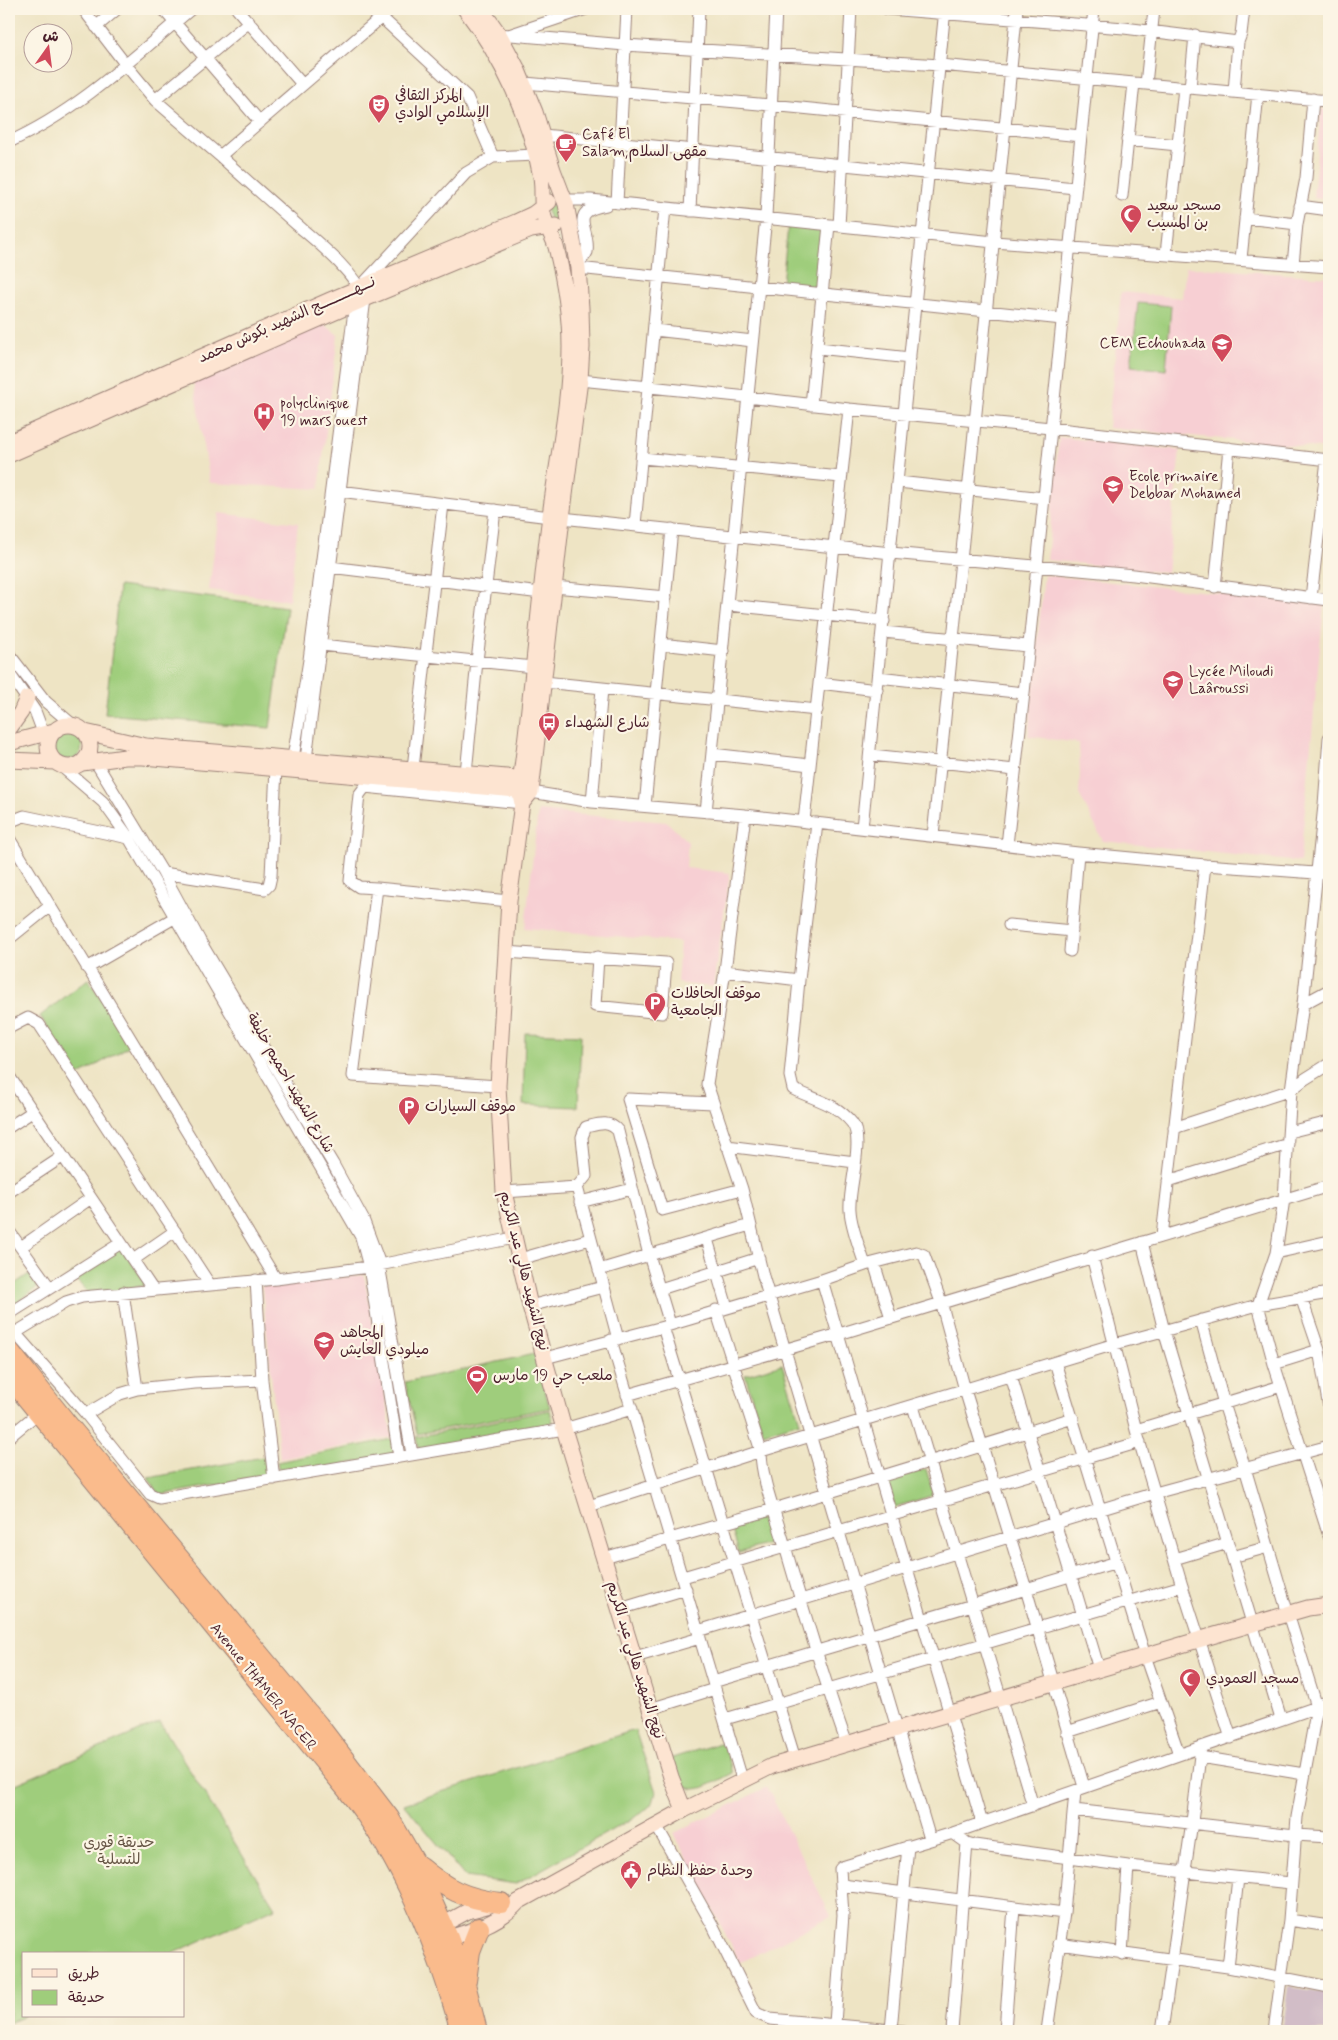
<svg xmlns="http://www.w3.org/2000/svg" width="1338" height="2040" viewBox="0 0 1338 2040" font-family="Mynerve,'Playpen Sans Arabic',sans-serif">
<rect width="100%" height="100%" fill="#fcf5e5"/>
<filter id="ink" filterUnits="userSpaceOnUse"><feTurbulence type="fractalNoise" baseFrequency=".02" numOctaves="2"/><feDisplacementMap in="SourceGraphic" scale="10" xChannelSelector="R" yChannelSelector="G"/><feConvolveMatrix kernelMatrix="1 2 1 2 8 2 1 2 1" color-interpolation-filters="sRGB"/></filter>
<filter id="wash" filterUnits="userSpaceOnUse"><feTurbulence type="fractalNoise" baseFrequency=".0096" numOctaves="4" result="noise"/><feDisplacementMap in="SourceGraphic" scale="20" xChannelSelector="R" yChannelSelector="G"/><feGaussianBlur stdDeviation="1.12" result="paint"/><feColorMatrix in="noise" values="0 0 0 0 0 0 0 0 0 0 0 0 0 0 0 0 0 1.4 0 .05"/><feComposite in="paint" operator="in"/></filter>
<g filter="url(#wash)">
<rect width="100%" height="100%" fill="#eee4c4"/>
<path fill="#f7cfd3" d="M1321,109l8,1v90l-16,-2z
M1186,267l143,10v172l-221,-21 13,-136 61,6z
M323,323l15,12 -19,154 -109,-6 -17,-103z
M1059,437l121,13 -13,123 -120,-13z
M219,513l79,10 -9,77 -80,-10z
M1044,575l280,29 -24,258 -197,-21 -24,-47 1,-21 -1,-30 -51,-7z
M538,811l129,11 21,20 -2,26 44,5 -17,114 -36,-4 3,-41 -155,-14z
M364,1275l28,162 -112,22 -18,-173z
M767,1787l64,129 -91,47 -66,-130z"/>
<path fill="#d2bdc7" d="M1289,1987l40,6v38h-47z"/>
<path fill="#9fcd7b" stroke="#747653" d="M556,203l3,1 3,17 -10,2 -6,-14z
M788,227l35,4 -6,56 -35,-4z
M1138,303l33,3 -5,64 -35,-4z
M119,586l168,21 -17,121 -165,-14z
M54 746a14 14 0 1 1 28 0a14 14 0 1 1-28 0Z
M88,979l43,66 -53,31 -38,-60z
M525,1033l56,2 -3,72 -55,-2z
M120,1246l27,39 -57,10 -19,-21z
M29,1274l9,13 -29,21v-20z
M534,1354l16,54 -133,26 -12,-52z
M782,1364l18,58 -37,11 -18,-58z
M550,1410l4,17 -135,24 -3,-14z
M392,1439l4,16 -116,21 -3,-14z
M268,1456l4,19 -112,20 -12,-17z
M926,1469l8,26 -39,12 -8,-26z
M770,1516l8,25 -39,12 -8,-26z
M160,1722l115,186 -104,46h-147v62l-15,7v-236z
M635,1730l21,62 -3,11 -11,10 -126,71 -51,-7 -61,-73z
M723,1742l10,31c-34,17 -47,30 -64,-14z"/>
</g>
<g filter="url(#ink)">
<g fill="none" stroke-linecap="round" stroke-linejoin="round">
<g stroke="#9c8278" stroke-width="13">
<path id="street" d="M83,9l43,56 29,35 65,56 171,-147
M163,9l97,113
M237,9l65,75
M887,9l237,19 114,14
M381,17l86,80 26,60
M96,27l21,-18
M499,34l126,11 315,20 389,36
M512,34l74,-25
M525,83l246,22 310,31
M1146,84l8,-75
M1190,88l5,-53
M1234,92l4,-50 3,-8 3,-25
M155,100l94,-78
M543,135l532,53
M1127,140l51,5
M9,142c69,-31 125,-85 182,-133
M220,156c25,23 50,45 75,67 23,20 58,47 70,76 -21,153 -39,307 -59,460
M1122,196l12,-113
M565,200h26l403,42 335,25
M617,203l10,-194
M1300,206l29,4
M690,211l9,-202
M1245,218l52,6
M839,226l12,-217
M1166,254l18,-166
M1241,259l17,-165
M576,264c4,-3 9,-7 11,-12 4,-24 -21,-40 19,-47
M1293,264l4,-40 9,-46 7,-79
M578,268l484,51
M363,284l103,-111 27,-16 43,-2
M654,330l99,11
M818,348l92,10
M580,380l168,17 101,12 202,19 278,32
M811,405l18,-180
M642,458l199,19
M898,482l146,16
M331,490l219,27
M562,518l329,35 243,22 195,25
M635,525l30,-317
M330,567l211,26
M554,587l112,10
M1215,587l14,-139
M1311,598l16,-138
M728,605l156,16
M883,632l145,14
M661,644l62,7
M321,645l212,22
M9,654l37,48 27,23
M9,673l26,38 12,32
M878,677l146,16
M544,682l273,28
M819,683l58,7
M1329,738l-5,67 -21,199 -12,86 -7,109 -8,54 -18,52 16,59 55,172
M89,751l74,122 37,68 133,223 30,55 15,40 34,195
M712,754l98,11
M871,755l144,15
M293,758l16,-98 46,-357 -2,-5
M61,766l42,36 26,36 232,399 8,30 30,190
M413,768l30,-264
M466,773l11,-112 18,-151
M531,792l61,10 153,13 333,38 127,12 124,9
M592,802l10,-113
M645,806l27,-277
M706,812l60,-595 10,-208
M745,815l-20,156 -18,113 35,105 21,87 167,563
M804,821l45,-412
M9,822l15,-6 105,22
M817,823l-18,157 -9,96 3,13c22,11 43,14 59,34 13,17 -4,66 -2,87 1,18 10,38 15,55
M862,828l83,-819
M933,836l84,-827
M9,838l267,441
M1007,845l17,-152 70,-684
M163,873l102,16 4,-4 2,-9 5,-108
M377,888l-18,-1 -9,-6 9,-86 6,-8 157,16
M1009,925l63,6
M9,939l41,-33
M1070,951l8,-98
M505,952l161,11 -4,50 -67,-7 3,-49
M87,968l87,-50
M725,971l74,9
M1303,1004l26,-14
M9,1028l19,-10 11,6 171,261
M9,1076l144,214
M498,1086l-145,-10 24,-188 132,13
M713,1103l-85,-4 34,111 80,-21
M9,1127l23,-15
M1174,1128l117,-38 14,-11 24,-15
M1289,1132l40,-10
M727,1146l128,16
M1168,1181l120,-37
M577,1187l41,152
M9,1192l53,-35
M504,1192l73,-5 9,-11 -4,-39 4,-10c13,-3 23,-7 32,4l31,124 21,69
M580,1202l52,-13
M9,1231l41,57
M1162,1236l43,-371
M707,1239l20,68
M1142,1242l22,89 117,388
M21,1247l70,-49
M1276,1253l53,-12
M1092,1256l44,174 46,156 49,152
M520,1259l70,-20
M133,1260l42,-29
M874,1263l17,55
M599,1270l151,-45
M256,1280l6,100 12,99
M822,1280l160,543
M660,1289l99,-31
M123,1292l14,97
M1301,1297l18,53 10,58
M530,1306l73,-19
M716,1310l45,141c0,28 15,64 23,92 20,68 39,135 63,201
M9,1314l112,-71
M1201,1320l23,84 21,64 43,146 29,93 -20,110 -8,103 -15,111
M9,1326l77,88 64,80 9,4 405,-69 68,-20
M663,1327l132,432
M15,1333l51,-31 16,-5 194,-18 93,-12 145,-29
M611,1340l131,439
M545,1358l118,-31 159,-47 43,-15 51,-13 8,3 17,47 24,88 61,199 58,198
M1055,1362l90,294 34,98
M1274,1364l45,-14
M1011,1376l88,293
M627,1395l212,-61 490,-148
M913,1406l120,400
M86,1414l34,-20 17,-5 58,-6 67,-3
M1136,1430l145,-44
M9,1437l29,-24
M589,1506l172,-55 354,-107 143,-39 71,-12
M1232,1557l36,-10
M604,1558l170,-49 299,-91
M1174,1559l54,-16
M683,1577l457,-135
M620,1609l66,-20
M698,1631l457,-138 174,-47
M635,1657l65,-19
M713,1682l404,-120
M650,1709l65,-20
M725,1719l457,-133
M1067,1732l94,-30
M1200,1757l104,17
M1074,1810l221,25 34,2
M656,1825l57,101 43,87 14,6 134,12
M953,1833l14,10 7,2 154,21 163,17
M842,1885l222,28
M1289,1920l40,6
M1058,1944l170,23 101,20
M1122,1954l6,-88
M1228,1967l10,-89
M835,2023l8,-108 -3,-46 2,-2 111,-34 364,-126 12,-7
M891,2030l17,-184
M952,2031l15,-188
M1005,2031l9,-124
M1047,2031l17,-118 11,-121
M1162,2031l30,-209 9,-75"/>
</g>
<g stroke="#9c8278" stroke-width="17">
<path id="secondary" d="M465,9c37,48 65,108 76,168 2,12 0,25 2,36 2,12 10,23 13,34 8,32 14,67 14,100 0,57 -13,113 -20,169 -12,91 -18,183 -31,274l3,13 -13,98 -11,185 6,106 26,114 34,123 107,348 13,33
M481,9l18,25 18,34 18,44 18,58 13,34 12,64 3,40 1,39 -2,33 -18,138 -31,274 -9,11
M9,442l321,-142 186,-78 17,-8 16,-12
M9,455l356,-156 166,-69 25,-4
M48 746a21 21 0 1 1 42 0a21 21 0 1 1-42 0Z
M9,729l12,-17 6,-14
M85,732l61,14 383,33
M9,743l45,-12
M9,760l46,2
M82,763l43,-6h18l385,34
M433,1930l35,-19 26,-7
M438,1941c28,-8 60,-16 80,-39l166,-92 88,-44 426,-126 110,-32 21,-3"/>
</g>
<g stroke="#9c8278" stroke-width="22">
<path id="highway" d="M9,1351l58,73 251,301 71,93 26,45 33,75 18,50 11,43
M9,1376l337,412c57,70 91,157 115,243
M419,1866c27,23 46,33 82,37
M466,1981l4,-30 9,-23"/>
</g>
<use href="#street" stroke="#fff" stroke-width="11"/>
<use href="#secondary" stroke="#fde4d1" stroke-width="15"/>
<use href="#highway" stroke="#fabb8c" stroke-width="20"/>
</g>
</g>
<defs>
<g id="theatre-pin" transform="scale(1.125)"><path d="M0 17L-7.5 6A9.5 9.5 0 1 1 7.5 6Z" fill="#d1495b" stroke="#fcf5e5"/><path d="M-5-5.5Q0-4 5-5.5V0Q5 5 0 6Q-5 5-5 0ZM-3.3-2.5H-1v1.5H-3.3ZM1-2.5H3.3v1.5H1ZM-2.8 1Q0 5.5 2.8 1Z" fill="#fff"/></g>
<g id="cafe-pin" transform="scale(1.125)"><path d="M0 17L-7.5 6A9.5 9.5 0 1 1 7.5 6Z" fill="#d1495b" stroke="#fcf5e5"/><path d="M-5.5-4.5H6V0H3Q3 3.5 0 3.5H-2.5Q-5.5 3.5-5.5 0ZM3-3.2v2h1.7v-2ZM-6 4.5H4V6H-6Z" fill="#fff"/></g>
<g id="mosque-pin" transform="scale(1.125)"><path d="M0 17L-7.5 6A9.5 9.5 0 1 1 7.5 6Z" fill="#d1495b" stroke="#fcf5e5"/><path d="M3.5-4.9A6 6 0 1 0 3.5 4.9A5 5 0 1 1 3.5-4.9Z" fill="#fff"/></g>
<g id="school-pin" transform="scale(1.125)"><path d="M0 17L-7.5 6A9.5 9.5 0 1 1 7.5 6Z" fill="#d1495b" stroke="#fcf5e5"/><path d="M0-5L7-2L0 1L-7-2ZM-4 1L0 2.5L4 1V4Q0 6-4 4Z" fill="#fff"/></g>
<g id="hospital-pin" transform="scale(1.125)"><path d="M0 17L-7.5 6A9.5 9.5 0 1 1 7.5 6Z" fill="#d1495b" stroke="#fcf5e5"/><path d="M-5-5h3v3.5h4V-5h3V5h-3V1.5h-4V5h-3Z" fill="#fff"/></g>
<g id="bus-pin" transform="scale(1.125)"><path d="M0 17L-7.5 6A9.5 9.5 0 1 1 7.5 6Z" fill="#d1495b" stroke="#fcf5e5"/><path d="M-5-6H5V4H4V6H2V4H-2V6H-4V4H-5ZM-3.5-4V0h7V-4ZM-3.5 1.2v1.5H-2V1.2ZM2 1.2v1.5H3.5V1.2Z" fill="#fff"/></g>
<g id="parking-pin" transform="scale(1.125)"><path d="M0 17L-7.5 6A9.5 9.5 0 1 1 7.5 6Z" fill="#d1495b" stroke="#fcf5e5"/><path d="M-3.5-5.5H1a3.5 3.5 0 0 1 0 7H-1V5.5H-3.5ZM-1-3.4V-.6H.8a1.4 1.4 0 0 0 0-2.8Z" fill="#fff"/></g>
<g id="stadium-pin" transform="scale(1.125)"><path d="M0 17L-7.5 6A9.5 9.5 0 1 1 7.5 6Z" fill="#d1495b" stroke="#fcf5e5"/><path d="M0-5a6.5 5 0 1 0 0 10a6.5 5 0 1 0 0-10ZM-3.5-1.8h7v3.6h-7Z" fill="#fff"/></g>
<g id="civic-pin" transform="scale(1.125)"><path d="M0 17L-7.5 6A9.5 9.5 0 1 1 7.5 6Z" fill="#d1495b" stroke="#fcf5e5"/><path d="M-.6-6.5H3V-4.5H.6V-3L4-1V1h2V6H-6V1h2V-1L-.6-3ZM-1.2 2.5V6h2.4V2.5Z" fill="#fff"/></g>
</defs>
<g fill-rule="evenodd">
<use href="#theatre-pin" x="379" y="105"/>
<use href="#cafe-pin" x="566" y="144"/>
<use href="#mosque-pin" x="1131" y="215"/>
<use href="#school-pin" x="1222" y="344"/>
<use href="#hospital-pin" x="264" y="413"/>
<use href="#school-pin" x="1113" y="486"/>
<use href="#school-pin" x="1173" y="681"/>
<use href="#bus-pin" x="549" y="723"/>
<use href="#parking-pin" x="655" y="1003"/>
<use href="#parking-pin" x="409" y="1107"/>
<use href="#school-pin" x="324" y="1342"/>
<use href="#stadium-pin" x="477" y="1376"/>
<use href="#mosque-pin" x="1190" y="1679"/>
<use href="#civic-pin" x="631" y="1871"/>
</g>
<g text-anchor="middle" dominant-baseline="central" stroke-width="4.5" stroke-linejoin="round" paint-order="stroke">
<g font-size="15" fill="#4a1f2b" stroke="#fcf5e5" text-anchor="start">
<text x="395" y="96">المركز الثقافي<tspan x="395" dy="17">الإسلامي الوادي</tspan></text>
<text x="582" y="135">Café El<tspan x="582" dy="17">Salam,مقهى السلام</tspan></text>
<text x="1147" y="206">مسجد سعيد<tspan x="1147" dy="17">بن المسيب</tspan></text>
<text x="1206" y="344" text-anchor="end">CEM Echouhada</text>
<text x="280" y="404">polyclinique<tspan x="280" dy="17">19 mars ouest</tspan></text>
<text x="1129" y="477">Ecole primaire<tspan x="1129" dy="17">Debbar Mohamed</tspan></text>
<text x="1189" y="672">Lycée Miloudi<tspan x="1189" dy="17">Laâroussi</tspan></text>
<text x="565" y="723">شارع الشهداء</text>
<text x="671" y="994">موقف الحافلات<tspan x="671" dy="17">الجامعية</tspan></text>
<text x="425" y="1107">موقف السيارات</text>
<text x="340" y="1333">المجاهد<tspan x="340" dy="17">ميلودي العايش</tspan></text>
<text x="493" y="1376">ملعب حي 19 مارس</text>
<text x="1206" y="1679">مسجد العمودي</text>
<text x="647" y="1871">وحدة حفظ النظام</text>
</g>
<g font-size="15" fill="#4a1f2b" stroke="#fcf5e5">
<text transform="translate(287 320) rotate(-24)">نـــهـــــــــــج الشهيد بكوش محمد</text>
<text transform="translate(290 1083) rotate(60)">شارع الشهيد احميم خليفة</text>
<text transform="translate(524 1271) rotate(76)">نهج الشهيد هالي عبد الكريم</text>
<text transform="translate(635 1660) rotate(73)">نهج الشهيد هالي عبد الكريم</text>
<text transform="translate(263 1687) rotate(51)">Avenue THAMER NACER</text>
</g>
<g font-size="15" fill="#645343" stroke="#fcf5e5">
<text x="119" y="1843">حديقة قوري<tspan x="119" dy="17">للتسلية</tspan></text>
</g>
</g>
<rect width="1338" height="2040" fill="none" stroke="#fcf5e5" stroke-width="30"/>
<rect x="22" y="1952" width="162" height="65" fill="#fcf5e5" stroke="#b59f9b"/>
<rect x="32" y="1969" width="25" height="8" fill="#fde4d1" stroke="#b59f9b"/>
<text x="68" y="1978" font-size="15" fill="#4a1f2b">طريق</text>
<rect x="32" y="1990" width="25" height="15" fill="#9fcd7b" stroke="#b59f9b"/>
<text x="68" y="2002" font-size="15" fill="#4a1f2b">حديقة</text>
<g transform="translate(48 48) rotate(14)"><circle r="24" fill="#fcf5e5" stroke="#b59f9b"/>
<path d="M0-4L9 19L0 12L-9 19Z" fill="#d1495b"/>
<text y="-8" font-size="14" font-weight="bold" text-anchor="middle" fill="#4a1f2b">ش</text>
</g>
</svg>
